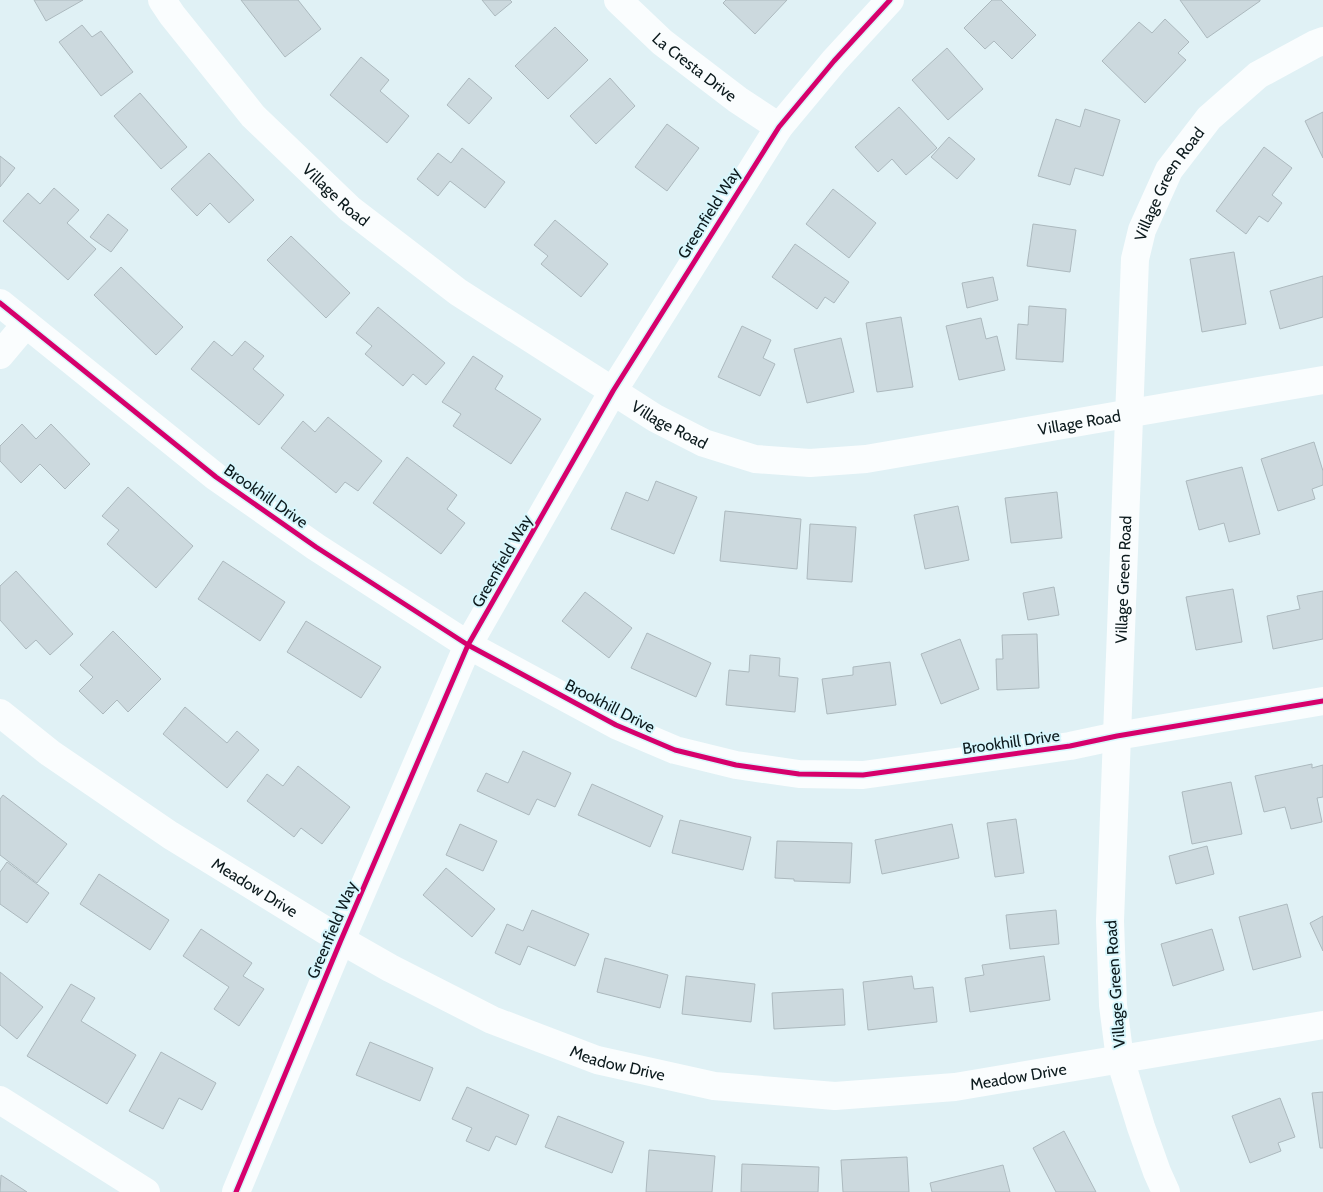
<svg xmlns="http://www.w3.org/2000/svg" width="1323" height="1192" viewBox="0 0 1323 1192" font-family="Cabin,sans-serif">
<rect width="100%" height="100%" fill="#e0f1f5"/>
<path fill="#ccd9de" stroke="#acb9be" d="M34,0h49l-37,21z
M241,0h57l23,29 -36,28z
M482,0h28l2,2 -17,14z
M726,0h61l-32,34 -32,-31z
M992,0h9l35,35 -24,24 -18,-18 -9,8 -21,-21z
M1180,0h80v1l-53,37z
M1165,19l24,23 -11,11 8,7 -41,43 -43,-42 37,-39 13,11z
M82,25l10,12 9,-6 32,41 -32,24 -42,-54z
M555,27l33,33 -40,39 -33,-33z
M947,48l36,41 -35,31 -36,-40z
M361,57l28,23 -9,11 29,25 -22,27 -57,-48z
M469,78l23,20 -23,26 -22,-19z
M610,78l25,28 -39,38 -26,-28z
M140,93l47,54 -26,22 -47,-53z
M899,107l38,41 -31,27 -14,-16 -14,13 -23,-25z
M1085,109l35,11 -17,56 -28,-8 -5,17 -32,-9 18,-57 24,8z
M1323,112v46l-18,-37z
M667,124l32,24 -32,43 -32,-24z
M949,137l26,22 -18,20 -26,-22z
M1264,147l28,21 -20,27 10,8 -14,19 -9,-6 -13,18 -30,-23z
M462,148l43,34 -20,26 -35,-27 -12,15 -21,-17 21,-26 13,10z
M209,153l45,47 -25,23 -19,-20 -13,13 -26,-27z
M0,156l15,12 -15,19z
M54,188l25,22 -12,13 29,26 -28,31 -65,-59 25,-28 12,11z
M833,189l43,34 -27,35 -43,-34z
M108,214l20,16 -17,22 -21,-15z
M555,220l53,44 -27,33 -40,-33 7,-8 -14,-11z
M1033,224l43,6 -6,42 -43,-6z
M291,236l59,57 -24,25 -59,-58z
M795,244l54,38 -15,21 -9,-6 -8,12 -45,-32z
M1234,252l12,72 -44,8 -12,-73z
M121,267l62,60 -27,28 -62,-60z
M1323,276v41l-43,12 -10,-38z
M993,277l5,23 -31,8 -5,-25z
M1029,306l37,3 -3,53 -47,-3 2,-35 10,1z
M378,307l67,56 -19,22 -13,-11 -10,12 -38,-32 7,-8 -16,-13z
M901,317l12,70 -36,5 -11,-69z
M981,318l5,21 11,-3 8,34 -46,10 -13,-54z
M742,326l29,14 -8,18 12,6 -15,32 -42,-19z
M841,338l13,54 -47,11 -13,-54z
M214,341l18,15 13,-15 19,15 -11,13 31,26 -25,30 -68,-56z
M473,356l30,20 -8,13 46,30 -30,45 -58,-38 8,-12 -19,-12z
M328,417l54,44 -24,30 -13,-9 -9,11 -55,-45 22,-27 12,11z
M22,424l14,15 15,-15 39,40 -25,25 -25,-25 -19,19 -21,-22v-15z
M1314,442l9,29v14l-11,4 3,10 -37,12 -17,-52z
M407,457l50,38 -10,14 18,14 -24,31 -68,-51z
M1242,467l18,67 -31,8 -5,-19 -25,7 -13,-49z
M656,481l41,16 -23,57 -63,-25 15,-37 22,9z
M128,487l65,59 -37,42 -49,-44 12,-14 -17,-14z
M1057,492l5,46 -51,5 -6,-45z
M958,506l11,54 -44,9 -11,-54z
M725,511l76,8 -4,50 -77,-8z
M810,524l46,3 -4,55 -45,-3z
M223,561l62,41 -25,39 -62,-42z
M16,571l57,63 -23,21 -14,-15 -10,9 -26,-29v-34z
M1054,587l5,28 -31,5 -5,-27z
M1233,589l9,53 -46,8 -10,-53z
M1323,591v48l-50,10 -6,-33 33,-7 -3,-13z
M585,592l47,36 -23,30 -47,-37z
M306,621l75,46 -20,31 -74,-46z
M113,631l48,48 -33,33 -11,-12 -14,14 -24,-23 14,-14 -13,-12z
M647,633l64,30 -15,34 -65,-29z
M1037,634l2,54 -42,2 -1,-31h7l-1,-24z
M960,639l19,50 -38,15 -20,-50z
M750,655l30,3 -1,18 19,2 -3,34 -69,-7 3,-35 20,2z
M890,662l6,43 -69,9 -5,-35 31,-4v-8z
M185,707l42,36 10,-12 22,19 -32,38 -64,-54z
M523,751l48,22 -16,34 -18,-8 -8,16 -52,-24 9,-18 22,10z
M1312,764v4l11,-3v32l-6,1 5,24 -31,7 -6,-22 -21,5 -9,-36z
M298,766l52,41 -28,37 -21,-16 -7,9 -47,-36 20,-27 16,12z
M1231,782l11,52 -50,10 -10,-52z
M592,784l71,32 -13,31 -72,-32z
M3,795l64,49 -30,39 -37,-28v-56z
M1016,819l8,54 -29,4 -8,-54z
M680,820l71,17 -8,33 -71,-17z
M460,824l37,17 -14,30 -37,-16z
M952,824l7,34 -77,16 -7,-34z
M777,841l75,2 -2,40 -56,-2v-2l-19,-1z
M1207,846l7,28 -38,10 -7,-28z
M7,862l42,31 -22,30 -27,-19v-32z
M446,868l49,41 -23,28 -49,-42z
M99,874l70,46 -19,30 -70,-46z
M1287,904l14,53 -48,13 -14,-53z
M532,910l57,24 -14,32 -47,-20 -8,19 -25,-12 12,-29 16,7z
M1056,910l3,34 -49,5 -4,-34z
M1323,916v35l-13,-28z
M201,929l51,34 -9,13 21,13 -25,37 -25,-17 15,-22 -46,-31z
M1212,929l12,41 -51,16 -12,-42z
M1044,956l6,44 -80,12 -5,-34 19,-3 -2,-10z
M605,958l63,17 -8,33 -63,-16z
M0,972l43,35 -26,32 -17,-14z
M686,976l69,8 -4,38 -69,-8z
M912,976l2,13 19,-2 4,35 -69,8 -5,-48z
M71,984l24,14 -14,23 55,34 -29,49 -80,-48z
M843,989l2,36 -71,4 -2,-36z
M370,1042l63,26 -13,33 -64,-26z
M161,1052l55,31 -14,27 -23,-12 -16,31 -34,-18z
M467,1087l62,28 -13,30 -20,-9 -7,15 -23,-10 6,-13 -20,-9z
M1323,1092v56h-3l-8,-55z
M1280,1098l15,39 -17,6 3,8 -31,12 -18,-47z
M558,1116l66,26 -12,31 -67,-26z
M1064,1131l32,61h-40l-23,-44z
M649,1150l66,6 -3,36h-66z
M907,1157l2,35h-66l-2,-32z
M742,1164l77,3 -1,25h-77z
M1003,1165l7,27h-78l-2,-9z
M1,1175l26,17h-27z"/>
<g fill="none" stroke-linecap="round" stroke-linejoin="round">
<g stroke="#fafdfe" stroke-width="28">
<path id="s1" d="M162,0l10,15 81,101 97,93 108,83 197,126 49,25 51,16 55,4 56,-4 457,-79"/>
<path id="s2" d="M618,0l44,42 76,58 41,27"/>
<path d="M0,303l216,174 100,70 152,98 148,80 59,25 61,15 63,9 64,1 207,-29 47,-10 206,-35"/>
<path d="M0,355l26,-31"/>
<path id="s3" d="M0,713l50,40 120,82 171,105 49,28 102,52 105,40 117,26 121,10 120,-9 368,-62"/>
<path d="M0,1100l146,92"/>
<path d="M236,1192l105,-252 127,-295 145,-254 166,-264 55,-66 56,-61"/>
<path id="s4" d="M1166,1192l-9,-20 -16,-45 -21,-68 -7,-54 -3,-84 25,-662 7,-29 27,-60 40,-52 49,-43 57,-31 8,-3"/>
</g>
<g stroke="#d8f7fd" stroke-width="8">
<path id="cycleway" d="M0,303l216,174 100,70 152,98 148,80 59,25 61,15 63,9 64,1 207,-29 47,-10 206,-35
M236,1192l105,-252 127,-295 145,-254 166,-264 55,-66 56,-61"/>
</g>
<use href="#cycleway" stroke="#d6006c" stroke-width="5"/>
</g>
<g text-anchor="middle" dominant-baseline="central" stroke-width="4" stroke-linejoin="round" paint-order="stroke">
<g font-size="16" fill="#0c1a1d" stroke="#d8f7fd">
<text stroke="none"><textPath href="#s2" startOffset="102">La Cresta Drive</textPath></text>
<text stroke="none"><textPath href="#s4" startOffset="1025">Village Green Road</textPath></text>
<text stroke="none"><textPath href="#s1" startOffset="262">Village Road</textPath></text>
<text transform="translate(709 213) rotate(-58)">Greenfield Way</text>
<text stroke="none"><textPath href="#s1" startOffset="1088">Village Road</textPath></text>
<text stroke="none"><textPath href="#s1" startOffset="668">Village Road</textPath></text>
<text transform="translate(266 496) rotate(35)">Brookhill Drive</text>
<text transform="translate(502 561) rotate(-60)">Greenfield Way</text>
<text stroke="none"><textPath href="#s4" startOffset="621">Village Green Road</textPath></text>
<text transform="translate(610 706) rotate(27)">Brookhill Drive</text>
<text transform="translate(1011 742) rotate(-8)">Brookhill Drive</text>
<text stroke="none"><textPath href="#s3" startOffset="309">Meadow Drive</textPath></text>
<text transform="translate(332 930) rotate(-67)">Greenfield Way</text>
<text transform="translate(1115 984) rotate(-94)">Village Green Road</text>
<text stroke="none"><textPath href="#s3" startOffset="714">Meadow Drive</textPath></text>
<text stroke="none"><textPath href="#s3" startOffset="1119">Meadow Drive</textPath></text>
</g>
</g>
</svg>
